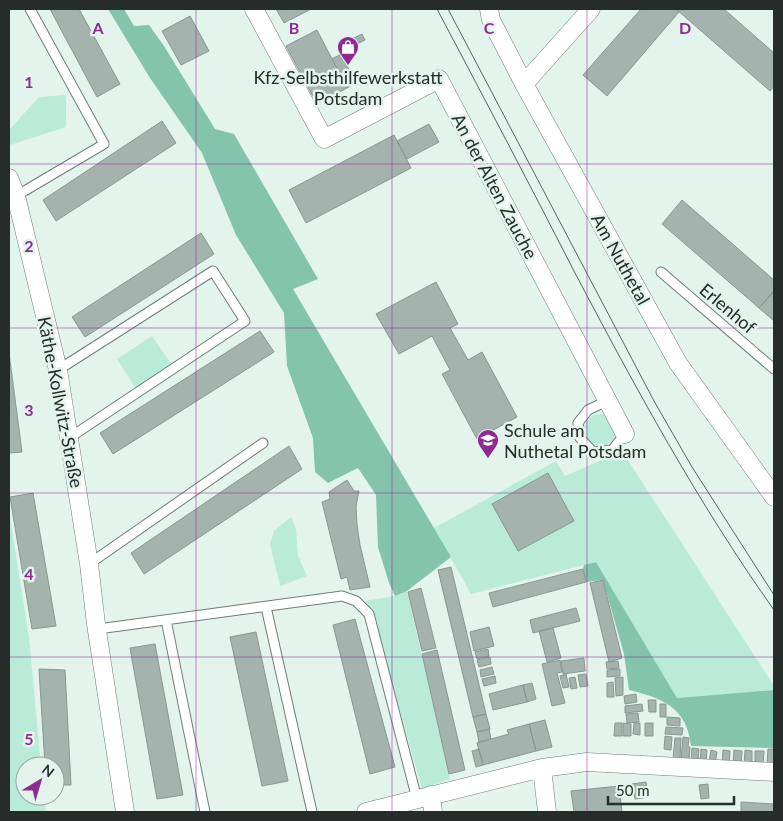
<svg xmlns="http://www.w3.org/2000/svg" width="783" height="821" viewBox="0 0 783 821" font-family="Lato,sans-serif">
<rect width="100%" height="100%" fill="#e3f4ed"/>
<path fill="#b9ebd8" d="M66,95v32l-56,18 -1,-15 30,-33z
M152,336l20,29 -36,24 -19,-30z
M584 430a16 16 0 1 1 32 0a16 16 0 1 1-32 0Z
M622,451l152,235v4l-97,8 -81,-136 -125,32 -37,-66 122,-67 9,15z
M9,511l20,126 12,129h-16v30h19l2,16h-37z
M291,517l5,12 2,27 9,20 -27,10 -10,-42 4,-13z
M407,591l43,188 -28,10 -49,-174 -8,-14 30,-5z"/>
<path fill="#84c4ac" d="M108,9h16l10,17 15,-1 15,21 51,83 19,5 84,145 -25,10 158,268 -44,34 -12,5 -6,-13 -11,-36 -2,-52 -18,-27 -30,15 -13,-11 -2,-34 -26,-72 -3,-53 -48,-78 -34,-82 -52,-75z
M596,562l81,136 97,-8v58l-83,-2c-4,-38 -28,-48 -62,-56l-5,-36 -21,-74 -17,2 -3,-13 1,-4z"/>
<path fill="#a4b3ad" stroke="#889891" d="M50,9h29l41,75 -23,13z
M276,9h35l-27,14z
M641,9h35l3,3 -72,84 -24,-21z
M676,9h48l50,44v33l-4,5z
M190,16l19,35 -28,14 -19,-34z
M317,30l30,58 -30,16 -31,-58z
M362,34l3,6 -12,6 -3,-6z
M341,54l15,29 -9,5 -15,-29z
M162,121l14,22 -120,78 -13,-21z
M429,124l10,18 -32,17 -10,-18z
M394,135l17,33 -105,55 -17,-33z
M682,200l92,80v11l-15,17 -97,-84z
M201,233l13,21 -129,83 -13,-20z
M436,282l22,42 -8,4 18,32 14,-8 35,65 -40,22 -35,-65 8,-4 -18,-34 -33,18 -23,-40z
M774,291v30l-15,-13z
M260,331l14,21 -161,102 -13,-21z
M9,353l13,99 -13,1z
M289,446l13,23 -158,105 -13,-21z
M548,473l26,48 -56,30 -26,-47z
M347,480l7,11h5l-3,15 1,19 3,20 10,42 -20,3 -3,-13 -6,2 -19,-77 8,-3 -1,-7z
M33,493l23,133 -24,3 -22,-132z
M451,567l35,147 -13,3 -35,-147z
M583,569l3,13 -93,25 -4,-14z
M603,580l19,78 -13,4 -19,-79z
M421,588l15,60 -14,3 -14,-59z
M576,608l4,13 -47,12 -3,-13z
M355,619l40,148 -25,7 -37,-149z
M489,627l5,19 -20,5 -4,-19z
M553,628l8,30 -14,4 -8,-31z
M256,632l32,149 -26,5 -32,-149z
M155,644l28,151 -26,4 -27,-151z
M488,649l1,7 -12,3 -2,-7z
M437,650l28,120 -16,4 -27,-120z
M490,657l1,7 -12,3 -2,-7z
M584,658l1,13 -22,3 -2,-13z
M560,660l2,12 -5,1 8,30 -13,3 -10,-42z
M618,661l1,7 -12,1 -1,-7z
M492,667l2,7 -13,3 -1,-7z
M39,669l26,1 6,115h-16v-19h-10z
M620,669v7l-13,1v-7z
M566,674l3,13 -6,1 -3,-12z
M586,674l2,12 -8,1 -2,-12z
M495,676l1,7 -12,3 -2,-7z
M575,677l2,11 -6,1 -2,-11z
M623,677v18l-7,1 -1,-18z
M613,682l1,15h-7v-14z
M532,683l4,16 -9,3 -4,-17z
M523,685l4,17 -34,8 -4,-16z
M636,694l1,8 -12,2 -1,-8z
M648,700h8v12h-7z
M642,704l1,7 -18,2v-7z
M660,704h6v13h-6z
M638,713l1,9 -12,1 -1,-9z
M486,714l4,15 -13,3 -4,-15z
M667,717l13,1v8l-13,-1z
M545,720l7,27 -16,4 -7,-27z
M615,723h7v13h-8z
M623,723l8,1v12h-8z
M634,723h6v12l-7,-1z
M645,723h8v13h-8z
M529,724l7,27 -53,14 -6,-22 32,-9 -2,-4z
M666,727l17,1 -1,7 -17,-1z
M489,729l2,10 -12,3 -2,-10z
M665,736l7,1 -1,13 -7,-1z
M683,737l6,1 -1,9h2l-1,13h-8z
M675,738h6l-1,22 -7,-1z
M692,748l7,1 -1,12 -7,-1z
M479,749l4,16 -7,2 -4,-16z
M701,749l6,1 -1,12h-6z
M768,749h6v15h-7z
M711,750l6,2 -2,11 -6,-1z
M723,750l7,1 -1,13 -7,-1z
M734,750l8,1 -1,15 -8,-1z
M745,750l7,1v14h-8z
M755,751h9l-1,14h-8z
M646,782l2,15 -13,2 -3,-15z
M708,784l1,14 -8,1 -2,-14z
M619,786l3,26h-48l-3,-21z
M741,802l33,2v8h-33z"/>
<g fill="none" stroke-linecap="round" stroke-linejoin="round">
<g stroke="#6e7d77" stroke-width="11">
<path id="lane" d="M16,196l88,-52 -74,-135
M661,272l113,97
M58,370l155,-99 32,50 -176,117
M607,401l-19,9 -10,13 2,15 13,14 19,-2 13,-16
M89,564l174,-121
M266,607l46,205
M166,620l39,192
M98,629l244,-33 14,5 13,13 48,185"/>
</g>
<g stroke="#6e7d77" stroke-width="19">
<path id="street" d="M254,9l70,130 115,-60 186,355
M489,9l2,11 33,64 154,279 96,134
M524,84l67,-75
M9,178l7,18 42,174 31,194 7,60 29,188
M542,768l5,44
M431,795l2,17
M366,812l176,-44 45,-6 187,10"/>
</g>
<use href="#lane" stroke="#fff" stroke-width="9"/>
<use href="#street" stroke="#fff" stroke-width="18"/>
<path stroke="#57615d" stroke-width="1" d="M437,9c46,87 92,174 137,262 61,116 124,232 200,339
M448,9l206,392 38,66 82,128"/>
</g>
<path fill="none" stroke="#8e2b92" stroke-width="1" stroke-opacity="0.55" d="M196,9v803M392,9v803M587,9v803M9,164h765M9,328h765M9,493h765M9,657h765"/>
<defs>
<g id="shop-pin" transform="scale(1.125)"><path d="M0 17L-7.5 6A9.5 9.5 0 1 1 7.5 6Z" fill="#8e2b92" stroke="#e3f4ed"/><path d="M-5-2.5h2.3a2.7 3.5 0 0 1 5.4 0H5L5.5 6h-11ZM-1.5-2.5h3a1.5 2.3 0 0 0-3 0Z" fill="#fff"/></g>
<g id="school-pin" transform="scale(1.125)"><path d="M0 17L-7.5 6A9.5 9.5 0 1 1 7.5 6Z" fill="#8e2b92" stroke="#e3f4ed"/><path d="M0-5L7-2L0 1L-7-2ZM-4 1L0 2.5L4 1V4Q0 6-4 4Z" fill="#fff"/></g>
</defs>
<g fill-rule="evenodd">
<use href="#shop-pin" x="348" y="47"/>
<use href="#school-pin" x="488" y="440"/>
</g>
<g text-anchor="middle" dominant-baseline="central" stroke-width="5" stroke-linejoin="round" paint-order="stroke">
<g font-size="18" fill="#252c29" stroke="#e3f4ed">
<text x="348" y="77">Kfz-Selbsthilfewerkstatt<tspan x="348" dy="21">Potsdam</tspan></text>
<text x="504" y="430" text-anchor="start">Schule am<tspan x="504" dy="21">Nuthetal Potsdam</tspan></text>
</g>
<g font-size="18" fill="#252c29" stroke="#e3f4ed">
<text transform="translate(495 186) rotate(62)">An der Alten Zauche</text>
<text transform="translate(621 259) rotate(61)">Am Nuthetal</text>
<text transform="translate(728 308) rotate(40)">Erlenhof</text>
<text transform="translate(61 402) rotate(79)">Käthe-Kollwitz-Straße</text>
</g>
</g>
<g font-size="16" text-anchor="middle" font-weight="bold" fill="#8e2b92" stroke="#e3f4ed" stroke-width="5" stroke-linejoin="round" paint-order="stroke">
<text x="98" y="34">A</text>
<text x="294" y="34">B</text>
<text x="489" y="34">C</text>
<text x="685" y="34">D</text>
<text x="29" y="88">1</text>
<text x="29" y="252">2</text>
<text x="29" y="416">3</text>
<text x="29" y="580">4</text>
<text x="29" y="745">5</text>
</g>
<rect width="783" height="821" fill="none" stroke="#252c29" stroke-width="20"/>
<g transform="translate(40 781) rotate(38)"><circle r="24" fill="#e3f4ed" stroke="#97a49f"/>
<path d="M0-4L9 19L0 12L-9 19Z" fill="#8e2b92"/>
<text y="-8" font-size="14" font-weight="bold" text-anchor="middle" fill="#252c29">N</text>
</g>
<path d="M608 796v8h126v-8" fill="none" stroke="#252c29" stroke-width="2.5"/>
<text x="616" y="796" font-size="15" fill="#252c29" stroke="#e3f4ed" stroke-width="4" paint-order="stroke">50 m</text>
</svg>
